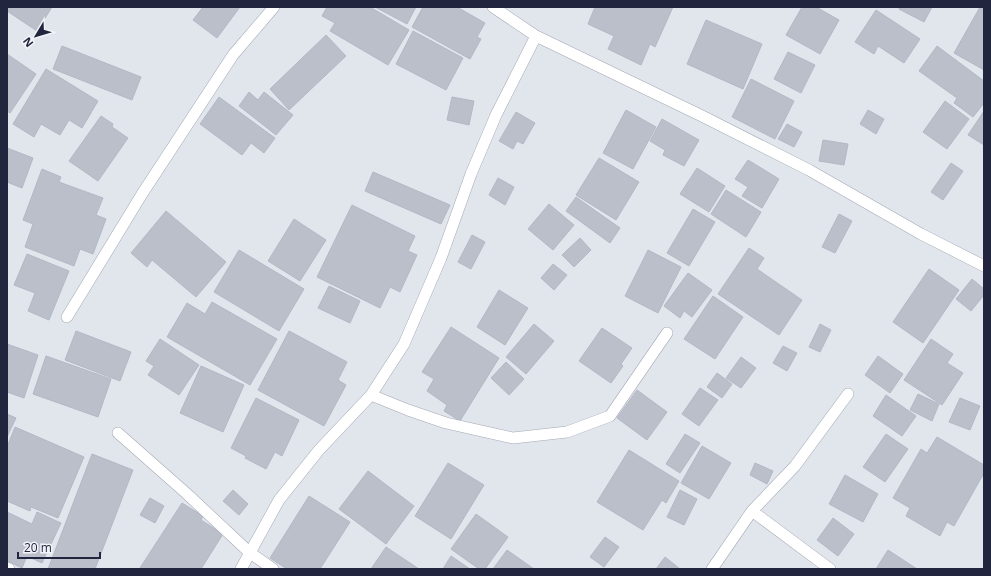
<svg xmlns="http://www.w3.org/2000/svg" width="991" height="576" viewBox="0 0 991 576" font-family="'Open Sans',sans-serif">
<rect width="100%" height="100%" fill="#e1e5ec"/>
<path fill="#babfca" stroke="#b3b8c6" d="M7,7h45l-15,24 -30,-20z
M203,7h37l-23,31 -24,-18z
M327,7h43l39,23 -21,35 -58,-34 5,-8 -13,-7z
M375,7h41l-9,17z
M423,7h34l28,16 -8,14 4,2 -11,20 -58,-32z
M595,7h78l-18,40 -5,-3 -9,21 -33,-16 6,-13 -26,-12z
M802,7h14l23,13 -19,34 -34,-19z
M900,7h32l-8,15 -25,-13z
M980,7h4v63l-30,-17z
M876,10l44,29 -16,24 -26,-17 -4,8 -19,-12z
M706,20l56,24 -19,45 -56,-25z
M413,31l50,27 -17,32 -50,-26z
M326,35l20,21 -57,54 -19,-21z
M62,46l79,31 -9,23 -79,-31z
M937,46l47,35v22l-11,14 -19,-14 3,-5 -38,-27z
M788,52l27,13 -14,28 -27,-14z
M7,54l29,20 -26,39 -3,-2z
M46,69l52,32 -16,27 -13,-8 -9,15 -19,-11 -7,13 -21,-13z
M751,79l43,22 -19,38 -43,-22z
M249,92l9,8 6,-8 29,23 -17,20 -37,-29z
M219,97l56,41 -11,15 -13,-10 -9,12 -42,-31z
M452,97l22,4 -5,24 -22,-5z
M945,101l24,18 -22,30 -24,-17z
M626,110l30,17 -23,42 -30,-16z
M868,110l16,9 -8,15 -16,-10z
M984,111v34l-16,-10z
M516,112l19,11 -12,21 -6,-3 -4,8 -14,-8z
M101,116l12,8 -1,3 16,11 -30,43 -29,-20z
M662,119l37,21 -15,26 -21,-11 2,-5 -15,-9z
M787,124l15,8 -8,15 -16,-8z
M823,140l25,4 -4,21 -25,-4z
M7,148l26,10 -11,30 -15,-6z
M599,158l40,24 -23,38 -40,-25z
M748,160l31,19 -17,29 -20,-12 6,-9 -13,-8z
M951,163l12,8 -20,29 -12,-8z
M697,168l28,18 -16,26 -29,-18z
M42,169l19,8 -2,5 44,16 -7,17 10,4 -13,35 -13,-5 -6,17 -49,-19 8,-23 -10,-4z
M373,172l77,33 -9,19 -76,-33z
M498,178l16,9 -9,18 -16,-10z
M726,190l35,22 -15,25 -35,-23z
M576,197l44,31 -10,15 -44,-32z
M549,204l25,21 -21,25 -25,-21z
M352,205l63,31 -7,15 9,4 -17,37 -10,-5 -10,21 -63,-31z
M693,209l22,13 -26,44 -22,-13z
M166,211l60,51 -30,35 -44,-37 -5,7 -16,-14z
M839,214l13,7 -17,32 -13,-6z
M294,219l32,21 -26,41 -32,-20z
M472,235l13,7 -14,27 -13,-7z
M580,238l11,12 -17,17 -12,-12z
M749,248l15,10 -7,11 45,31 -23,35 -61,-41z
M239,250l65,39 -25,42 -65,-39z
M648,250l33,17 -23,46 -33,-17z
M27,254l42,17 -20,49 -21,-9 7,-18 -21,-8z
M553,264l14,11 -13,15 -13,-12z
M929,269l30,21 -36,53 -30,-21z
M688,273l24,17 -20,27 -8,-6 -4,7 -16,-12z
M972,279l12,10v6l-13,16 -15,-12z
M329,286l31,15 -10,22 -32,-15z
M499,290l29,18 -23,37 -28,-18z
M713,296l30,21 -28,42 -31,-20z
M212,302l65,37 -27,46 -83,-48 20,-34 18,11z
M534,324l20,17 -28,33 -20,-17z
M820,324l11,6 -11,22 -11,-5z
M451,327l48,31 -39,63 -16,-10 3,-6 -20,-14 7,-12 -12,-7z
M602,328l30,20 -11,16 2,2 -12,17 -32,-22z
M76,331l55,21 -11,29 -55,-21z
M289,331l58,31 -9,18 8,5 -22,41 -66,-36z
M160,339l39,26 -20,30 -31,-20 6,-9 -8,-5z
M931,339l22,15 -6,9 16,10 -21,32 -38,-25z
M7,344l31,11 -14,43 -17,-6z
M783,346l14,7 -10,18 -14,-8z
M46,356l65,23 -13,38 -65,-23z
M878,356l25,18 -13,19 -25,-18z
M741,357l15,11 -15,20 -15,-10z
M506,362l18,17 -15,16 -18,-17z
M201,366l43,19 -21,47 -43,-19z
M717,373l15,11 -10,14 -15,-11z
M700,388l18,12 -19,26 -17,-12z
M637,390l30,22 -20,28 -30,-22z
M918,394l21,10 -7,17 -22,-11z
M886,395l30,21 -14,20 -29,-20z
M256,398l43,22 -17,36 -7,-4 -9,17 -21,-11 1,-2 -15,-8z
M960,398l20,8 -10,24 -21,-8z
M7,414l9,4 -9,19z
M15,427l69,30 -26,61 -27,-11 -1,4 -23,-10v-54z
M685,434l15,9 -20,30 -14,-9z
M886,434l22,15 -23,33 -22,-15z
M937,437l47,28v8l-30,53 -7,-4 -7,14 -34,-20 4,-8 -17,-10 28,-49 6,4z
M702,446l29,17 -22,36 -28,-16z
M629,450l50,31 -13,22 -4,-3 -19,30 -46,-28z
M92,454l41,16 -38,99h-47z
M448,463l36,22 -33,54 -36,-23z
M755,463l18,8 -6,13 -17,-9z
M368,471l46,35 -28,38 -47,-35z
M845,475l33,19 -15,28 -34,-18z
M233,490l15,14 -9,11 -16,-14z
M680,490l17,9 -13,26 -17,-8z
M309,496l41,26 -30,47h-33l-17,-11z
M150,498l14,8 -9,17 -15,-8z
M182,503l21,13 -2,4 22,14 -22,35h-59l-2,-1z
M7,512l25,12 5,-12 24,11 -19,40 -15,-7 -5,12 -15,-7z
M476,514l32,23 -23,32h-6l-28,-20z
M833,518l21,16 -16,22 -21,-16z
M605,537l14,10 -15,20 -14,-10z
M386,547l33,22h-48z
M507,550l27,19h-41z
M888,550l29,19h-41z
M451,556l19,13h-27z
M665,557l15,12h-24z"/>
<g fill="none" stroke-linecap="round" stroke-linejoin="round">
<g stroke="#a4a8b4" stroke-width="12">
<path id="minor" d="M493,7l43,29 166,80 107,54 112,64 63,32
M67,317l75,-123 91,-139 41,-48
M371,395l37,15 38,13 67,15 54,-6 43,-16 57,-83
M118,433l68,60 63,59 24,17
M752,511l78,58
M7,568l2,1
M241,569l38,-69 40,-50 52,-55 33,-51 37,-86 30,-84 25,-59 40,-79
M712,569l40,-58 43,-45 53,-72"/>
</g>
<use href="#minor" stroke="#fff" stroke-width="11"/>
</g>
<rect width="991" height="576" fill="none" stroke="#21253d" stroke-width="16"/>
<g transform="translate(36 36) rotate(232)" stroke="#f2f4f9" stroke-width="3" paint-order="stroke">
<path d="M0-3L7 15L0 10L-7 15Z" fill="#21253d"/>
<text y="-6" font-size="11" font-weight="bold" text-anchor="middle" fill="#21253d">N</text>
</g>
<path d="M18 552v6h82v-6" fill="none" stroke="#21253d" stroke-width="2"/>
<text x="24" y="552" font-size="12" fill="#21253d" stroke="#f2f4f9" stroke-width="3" paint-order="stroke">20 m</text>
</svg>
